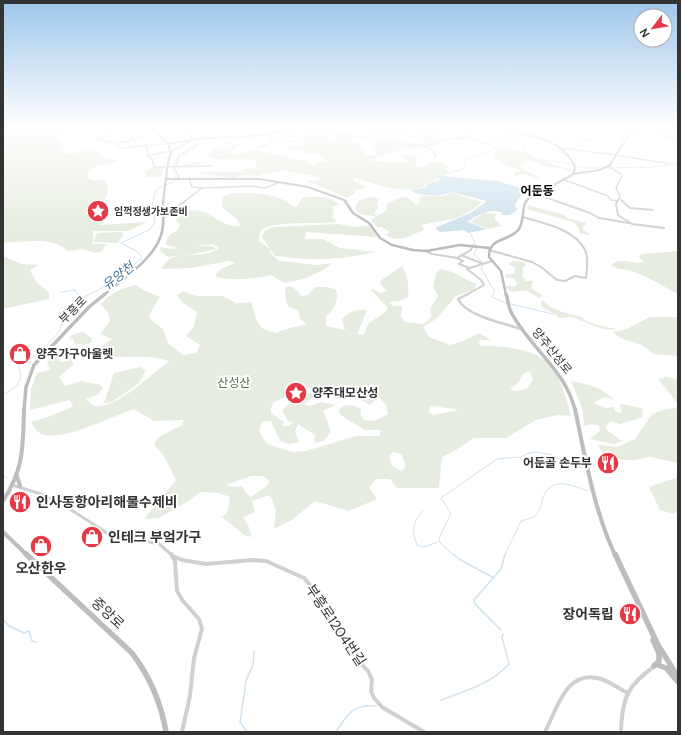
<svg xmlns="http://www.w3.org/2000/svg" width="681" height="735" viewBox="0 0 681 735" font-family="'DM Sans','Noto Sans KR',sans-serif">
<rect width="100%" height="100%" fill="#fff"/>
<path fill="#e6ecdf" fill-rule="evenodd" d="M3,128h52l2,2 -9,1 -1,4 8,-1v-2l13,-3 -3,-1 27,1 -21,4 -15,5 7,1 -3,13 11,3 11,-4h18l-1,5 20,4 -4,2 -20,4 -9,10 6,4h14l2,12 -3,8 -7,3 8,17 -7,5 48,-3 -19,9h-35v13h13l-4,7 -6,2 -14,-4 -14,2c-15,-15 -45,-9 -65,-8z
M299,128h34l7,4h-3c5,4 11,3 16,6 5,3 6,8 13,10l-1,8 11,-1v-7l-4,-3v-2l8,-3 -19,-11 28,3v-2l-15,-2h64l1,3 8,7c-6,1 -9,5 -14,6 -20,6 -44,5 -62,17l36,2 -2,-6 -13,-1 20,-1 6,2 -3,9c6,2 10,1 14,-4h13l4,4 2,7 -14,4 4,1c-3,4 -7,3 -11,5 -2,1 -3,3 -5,4 -15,8 -51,-4 -67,-9l-2,2 14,8 -13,2 1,3 -8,5 -40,-17 15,-1 -3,-3 -35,-6 -17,2 -8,3 -16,-1 -11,3 -35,-5c15,-3 31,1 46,-2v-2l13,-1 1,-3 -3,-5c-13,-4 -34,3 -45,-4l4,-4v-3l16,-11h6l-2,4 -7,4 13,-2 -1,3 -9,6c8,4 16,-4 26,-3l52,11c4,3 7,6 12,3l-3,-1 1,-1h10l-5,-6 -30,-6 -9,-5h20l2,-2h-25l-8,-3v-3l17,-3 2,3 -4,3c6,1 9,-1 13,-5 11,0 22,-2 31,4l-2,4h6l1,-8 -23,-6zM411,131l9,1v2l-13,2 9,2 6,4 -9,1 -8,-4h-7l-10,-4 12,1 10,-2z
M544,128h13l18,7 17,5 1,1 -3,2 4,2 -29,-11 -27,-4z
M647,128h19l12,8v10l-22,-13 -13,-2z
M495,145l29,6c7,10 35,14 47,18v3c-9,-4 -17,-4 -26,-6 -6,-2 -11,-4 -17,-6l-9,6 24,14 -19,-6 -9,2v-5h7l-19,-7 -10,-8 3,-6 -3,-4z
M164,167l-3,9 -15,2 -1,-8h4v-2z
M245,193c15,0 28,2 41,8 5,2 6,6 11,6l4,-8 2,-2c13,0 26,-3 36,8l-8,2 3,3 -2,7 5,5c-15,2 -64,-1 -75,7 -3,3 -3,8 -3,12l10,7 3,7 8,6 36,4 16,-2c-11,11 -33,18 -48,20l-13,-8c-18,4 -36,6 -55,2v-3l5,-5 14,-6 -6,-2 -38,7 -29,1c7,-23 42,-7 57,-21l-6,-4 -17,2h16l5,3 -24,5 -25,3 -8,-6v-4l11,2 7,-1 -12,-3c0,-9 4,-11 12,-15l2,-6 -4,-3c2,-5 5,-6 9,-8 21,-11 34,16 55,13l-1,-5 -16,-13 -1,-11 10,-4z
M452,193l30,9c-24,20 -33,17 -61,23l3,5c-13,5 -24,14 -38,5l4,-3 -8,-5h-5l-6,-7 5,-3c-7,-3 -14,-1 -20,-5 -3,-14 14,-16 24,-14l-3,6 1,4 -4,5 3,3 10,-6 -1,-5 13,-7 8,-1 9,8 4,-3 -1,-5c11,-3 23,2 33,-4z
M528,205l37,10 2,3 19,5 -3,4v3l7,4 -2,1 -8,-2 -2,-6 -5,-5 -46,-13z
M484,213l12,1 -2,4 7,8 -12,3 -19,-7z
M339,224l14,3 16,-1 8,11 -71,-5 -1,7h18l17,9 35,4c-32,8 -67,9 -100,4l-13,-19 3,-6 8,-4z
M122,232l1,4 -6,7 -23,-1 3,-9z
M678,251v43c-16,-8 -32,-19 -49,-24 -7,-1 -12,0 -18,-5 10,-9 22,0 33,-3l-6,-6 5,-2z
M3,256l18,8 18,1 -9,5 7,13 12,9v7l-46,10z
M513,261l11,1 2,3 -4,4 1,4 -1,3 4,5h7l-2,7 11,7 -3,3c-3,-2 -8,-5 -12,-7 -9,-2 -12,5 -22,-4l4,-1 5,1 3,-3 -2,-5 -10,-2 1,-3h8l1,-6 -7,-4z
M402,266c6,11 7,19 6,31l-9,4 -10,1 4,4h9l-1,10 4,6 18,2 9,-7 -2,-8 8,-13 -5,-9c1,-7 2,-14 7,-18 12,1 24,10 36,15l-1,5 -19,7 -20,23 -13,8 6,10 21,8 13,-4 16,-8 12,7h-10l-3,2 3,4c21,0 46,2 64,14 13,9 22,40 26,56l-14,-1 -21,5 -30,18h-32l-20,13 -12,6 -3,31h-42l-7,-9h-14l-7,8 8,12 -28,12 -34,-10 -23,19 -18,9 2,-19 -6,-15 -18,6 3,11 -12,5 5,8 4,12 -8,-2 -22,-18 5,-4 3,-16 -11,-4 -19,-1 -10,8 -31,18 -15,1 32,-39 -13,-26 -9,-9 3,-7 25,-13 2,-5 -30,1 -20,-12c-20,6 -78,37 -96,23 -3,-3 -5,-7 -7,-10l22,-7 19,-8 1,-2 -4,-5 -39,10 1,-21 6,-16 7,-1 6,-3 -3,-6 10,-15 5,2 2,4 -6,7 5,1 7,-4 4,6 -15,13 6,9 16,-5 20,4 2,3 -4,6 -13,5 6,6c3,1 6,2 9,1 20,-2 51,-32 68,-45 -21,-8 -43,-1 -65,-6l-2,-9 10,-7 -12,-5 10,-13 -2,-8 -7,-9c9,-11 21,-16 35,-19l9,6 15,6 -11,18 1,4 13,10 5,14 15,12 13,-2 4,-8 -14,-9 8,-10 3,-14 -14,-9 -6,-8 6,-4 13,5h27l13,7 15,-1c6,18 5,28 26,31 9,-6 19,-5 29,-9l-6,-6 -2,-8 -9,-3 -3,-6 -1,-11 3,-4 5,1 9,9 6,-1 7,-8h13l8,3c3,10 -2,20 -10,26v10l19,4 -3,-11c7,-7 15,-11 25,-9l-10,24 6,1 6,-12 15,-10 4,-5 -17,-18 2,-1 7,4 7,-2 -6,-6 -1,-4zM530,371l3,8 -6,10 -11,2 -6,-2 8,-6 5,-9zM308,388l8,2 -17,9h-5l3,5h-8l-7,6 6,11 5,1 -4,4h-7l2,-4 -13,-9v-4l2,-6 27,-14zM325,391l16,7 18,1 11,6 8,-8 8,7 2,10 -13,7 -11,-1 -3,-5v-6c-9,-4 -14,-6 -23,1l4,6 23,14h16l-2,6h-23l-50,15 -14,1 -25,-8 -8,-13 3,-9 9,-1 9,20 9,3 10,-2 -4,-11 3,-7 17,11 -1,8 10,-2 7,-10 -8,-20 13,-6 -15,-3 -11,4 -7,-2zM434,406l25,4 -26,5 -4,-3 1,-5zM393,452l8,2 5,11 -4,6 -10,-5 -3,-10zM251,476h11l8,5 -3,5 -16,11 -5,-4 -4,-7 -7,1 -10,-2z
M542,299c8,12 27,14 39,18 3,1 5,4 8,5 9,4 19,5 28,7 -18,4 -31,-10 -48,-12 -3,0 -7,1 -10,1 -6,-8 -14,-6 -18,-13z
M650,317h25l3,2v37l-24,-2 -12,-9 -22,-7 -7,-6 14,-3z
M83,332l8,6 1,4c-7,3 -10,3 -18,1v-3l-5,-2 5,-4z
M140,367l6,3 -7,13 -27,19 -8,1 10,-30z
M667,377l11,3v24l-20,-25z
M571,381c16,3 31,6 43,19l-10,-3 -11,6 13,5 7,-1 3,5 6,1 -2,-9 22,4 1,9 -23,7 -9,-3 -6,6 3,4 14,10 -8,3 -24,-5 10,-8 -1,-5 -7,-2 -8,2c0,-20 -6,-28 -13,-45z
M678,408v55l-28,-6 -15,3 -30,-1 -7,-14 20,2 17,-8 17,-25 14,-5z
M678,477v32l-4,5 -14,-4 -11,-23z"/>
<path fill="#cfe2ee" d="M440,176l58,5 23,7 2,5 -9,13 4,3 -8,6h-10l3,-2c-13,-6 -25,2 -36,9l20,7 -19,4 -4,-3 -24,2 -5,-4 37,-16 15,-11 -36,-9c-10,5 -28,4 -39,0v-2l12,-2 5,-5 9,-2 2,-2 -4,-2z"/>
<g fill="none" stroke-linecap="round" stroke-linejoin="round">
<path stroke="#cfe2ee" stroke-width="1" d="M182,128l4,2 -1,5 4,4
M192,141l3,2 -1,3
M487,143h33l3,3 2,8 19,7 15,1 27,6h15
M184,165l22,-3
M607,168l45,-1 26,-3
M437,177l29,-9 -2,-5 2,-3 28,-10 -7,-7 -18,-6 -1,-3 10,-6
M176,178c-7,-13 0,-22 12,-28
M470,233l7,14 -3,7 10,10 -3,5c6,7 7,15 14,21l-3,7 16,7
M61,292l14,-2 6,9
M511,304l42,10
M3,395l14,-9 4,-9 -2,-12 19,-11 19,-20 3,-4 3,-12 17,-19 34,-17 28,-24 -4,-6 -17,-9 28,-13 5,-6 1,-4 -3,-15 4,-15 20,-10
M3,475l4,3
M423,511c-11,10 -11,21 -6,34l7,2 14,-5
M454,555l-14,-12 -1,-5 12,-25 -10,-15 56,-39 24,-2 8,-4 7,-1 17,3 16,10 14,3
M505,555l16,-34 13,-4 2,-2c5,-6 5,-13 8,-20 9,-19 29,-9 44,-4"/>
<path stroke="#cfe2ee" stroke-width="1.5" d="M453,554l6,5 35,19
M3,619l6,7 15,7 5,-2 3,10 4,1
M501,630l-26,-26 -1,-4 27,-31 4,-15
M441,700c24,-9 50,-16 68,-36l-7,-27 1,-3
M247,732l-7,-10 6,-41 7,-16 1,-14
M336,732c12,-18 16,-28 40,-26"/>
<path stroke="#d0d0d0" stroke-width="1.5" d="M473,128l-8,5 1,5 20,6
M291,131l30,1 39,5 25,6 35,3 14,-1 10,-6 22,-1
M278,133h8l5,-3
M97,139l20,5 3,4 47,-4
M97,139l13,-7 23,-4
M131,139l5,2 -2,6
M121,142h7l3,-4 12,-2
M145,145l4,10 -2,1 5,3 2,8 58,-1
M425,146l11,5 -2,1 2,5
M261,147l10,-4 -3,-7
M561,148l54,7
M149,155l22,-4 17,-8 -5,-7v-7l-6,-1
M616,155l54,9
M608,166l14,9 -6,13 4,8 -3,6
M179,178l-4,-9 4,-13 17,-10 2,-3 -2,-4 -7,-4v-7
M189,178l3,9 12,1 47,-2 14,2 15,-6
M562,179l46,17 3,4 7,1
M535,194l24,8
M620,199l4,3
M184,202l18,-14"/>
<path stroke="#d0d0d0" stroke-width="2" d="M556,201l34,12 9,5 30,5
M617,201l-1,3 2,11 14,9 32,4
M622,201l8,7 23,2
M163,218l22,-17
M489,250l43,12 9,5 16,13 8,1 10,-5 11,2c1,-8 3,-20 -1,-28 -10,-21 -42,-27 -62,-33
M426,251l6,3 26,4
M461,255l20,8
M470,268l-11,-4 4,-3 -6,-3 14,-8 2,-5
M466,295l18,-10 -3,-5 -14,-11 25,-8"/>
<path stroke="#d0d0d0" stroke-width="2.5" d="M468,294l-10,5c8,17 45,24 63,30
M60,314h8"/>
<path stroke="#d0d0d0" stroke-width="3" d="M12,485l29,9 18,8 48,31 52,11 13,11"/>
<path stroke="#d0d0d0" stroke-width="4" d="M171,554l4,7 2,30 6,10 16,18 3,10 -8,29 -4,38 -8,36
M173,556l9,4 24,4 46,-4 14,1 38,17 10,12 17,32 20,23 4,12 13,14 4,9 -1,11 3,7 8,9 42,25
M545,732c12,-23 21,-64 56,-53 9,3 17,9 25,13
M621,732c1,-33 6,-47 34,-66"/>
<path stroke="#bdbdbd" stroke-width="2" d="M153,128l15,16 3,9 -3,9 -5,40
M503,128c8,5 15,5 24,7 18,3 35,11 45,26 4,5 4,9 0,14l-44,24 -2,3
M195,139l72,-4 24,-7
M167,144l21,-3
M573,174l27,-4 10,-5 18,-29 14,-8
M167,179h93l48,8 36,13 2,2"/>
<path stroke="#bdbdbd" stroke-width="2.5" d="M345,201l8,12 16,10 11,15 12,7 21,5 13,1 34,-6 29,3
M104,295c17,-15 48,-35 56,-57 5,-12 3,-25 3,-37
M506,295l-5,-24 -12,-14c0,-21 21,-15 30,-28 5,-8 3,-20 7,-28"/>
<path stroke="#bdbdbd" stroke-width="3.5" d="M506,294c2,5 2,12 5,18 18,35 55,58 64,98
M24,410l2,-23 8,-22 55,-58 16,-13"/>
<path stroke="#bdbdbd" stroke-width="4" d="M575,409c10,48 19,101 40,146
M17,476l3,10
M3,501c21,-32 20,-55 21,-92
M3,532l24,23"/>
<path stroke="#bdbdbd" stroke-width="5.5" d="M26,554l106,99c18,24 29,49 34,79
M615,554l43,91 20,32
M653,640l6,13v8l-5,5
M658,665l8,3 12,14"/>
<path stroke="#bdbdbd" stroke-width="2" d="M188,141l7,-2"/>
</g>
<linearGradient id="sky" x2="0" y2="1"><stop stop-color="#9ec6ea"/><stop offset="0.55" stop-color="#fff"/><stop offset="1" stop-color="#fff" stop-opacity="0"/></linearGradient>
<rect width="681" height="231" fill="url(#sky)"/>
<defs>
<g id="sight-disc" transform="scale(1.15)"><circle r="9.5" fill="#e63946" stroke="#fff"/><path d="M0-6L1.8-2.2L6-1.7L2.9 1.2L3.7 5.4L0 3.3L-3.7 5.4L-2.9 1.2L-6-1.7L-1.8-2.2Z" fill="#fff"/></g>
<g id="shop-disc" transform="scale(1.15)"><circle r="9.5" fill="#e63946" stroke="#fff"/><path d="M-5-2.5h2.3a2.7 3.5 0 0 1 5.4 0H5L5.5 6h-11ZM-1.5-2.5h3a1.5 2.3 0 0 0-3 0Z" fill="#fff"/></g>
<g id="restaurant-disc" transform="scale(1.15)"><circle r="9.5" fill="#e63946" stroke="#fff"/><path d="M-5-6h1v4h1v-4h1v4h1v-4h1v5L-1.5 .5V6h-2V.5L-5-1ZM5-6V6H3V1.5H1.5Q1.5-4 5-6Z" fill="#fff"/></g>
</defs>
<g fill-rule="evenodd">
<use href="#sight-disc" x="98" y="211"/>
<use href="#shop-disc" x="20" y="354"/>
<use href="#sight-disc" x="296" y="393"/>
<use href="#restaurant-disc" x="608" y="463"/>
<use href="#restaurant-disc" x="20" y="502"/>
<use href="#shop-disc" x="92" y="537"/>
<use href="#shop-disc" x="41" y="546"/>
<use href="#restaurant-disc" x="630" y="614"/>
</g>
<g text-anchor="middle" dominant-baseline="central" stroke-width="4" stroke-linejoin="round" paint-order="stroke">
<g font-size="10" font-weight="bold" fill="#333" stroke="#fff" text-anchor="start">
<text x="114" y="211">임꺽정생가보존비</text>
</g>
<g font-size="12" font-weight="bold" fill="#000" stroke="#fff">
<text x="537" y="191">어둔동</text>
</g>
<g font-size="12" fill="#333" stroke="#fff">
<text transform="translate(73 310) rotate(-45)">부흥로</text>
<text transform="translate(552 351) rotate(51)">양주산성로</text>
</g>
<g font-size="12" font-weight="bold" fill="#333" stroke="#fff" text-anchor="start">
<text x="36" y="354">양주가구아울렛</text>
<text x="312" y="393">양주대모산성</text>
<text x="592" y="463" text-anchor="end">어둔골 손두부</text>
</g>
<g font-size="12" fill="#56703f" stroke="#fff">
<text x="234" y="383">산성산</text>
</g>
<g font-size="13" font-style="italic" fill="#3f7597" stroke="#fff">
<text transform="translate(118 276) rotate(-37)">유양천</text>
</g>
<g font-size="14" font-weight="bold" fill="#333" stroke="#fff" text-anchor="start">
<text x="36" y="502">인사동항아리해물수제비</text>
<text x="108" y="537">인테크 부엌가구</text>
<text x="41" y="568" text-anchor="middle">오산한우</text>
<text x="614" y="614" text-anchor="end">장어독립</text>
</g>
<g font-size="14" fill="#333" stroke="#fff">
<text transform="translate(108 613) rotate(43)">중앙로</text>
<text transform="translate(336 625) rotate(56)">부흥로1204번길</text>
</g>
</g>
<rect width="681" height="735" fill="none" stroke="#333333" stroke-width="8"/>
<g transform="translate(653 28) rotate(239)"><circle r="19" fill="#ffffff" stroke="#adadad"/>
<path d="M0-3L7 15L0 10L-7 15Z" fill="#e63946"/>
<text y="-6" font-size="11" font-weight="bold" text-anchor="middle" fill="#333333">N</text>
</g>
</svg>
